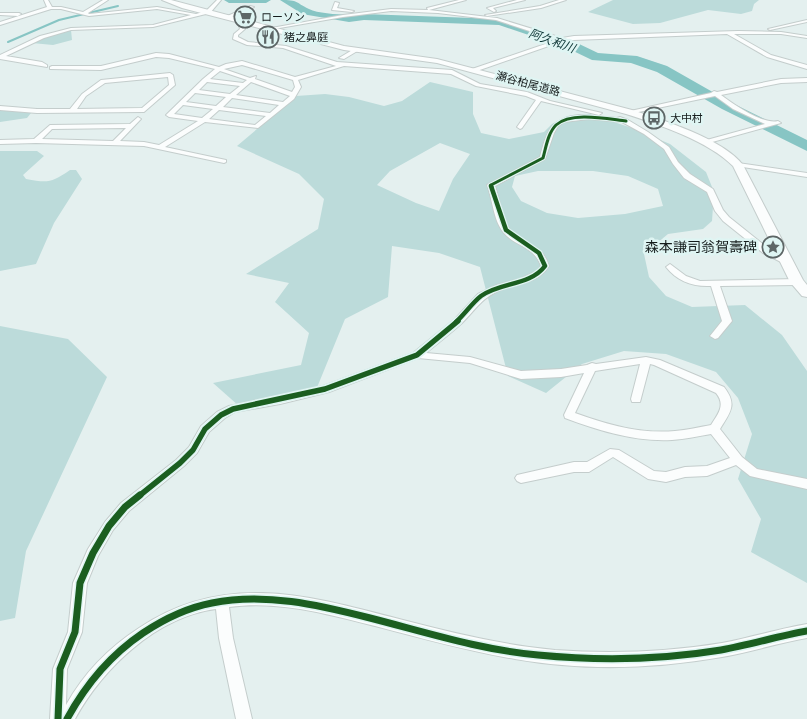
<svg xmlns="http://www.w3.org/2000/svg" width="807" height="719" viewBox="0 0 807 719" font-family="Rubik,'Noto Sans JP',sans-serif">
<rect width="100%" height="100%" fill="#e4f0ef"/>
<path fill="#bcdbda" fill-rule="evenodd" d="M613,0h146l-5,4 -2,7 -11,3 -33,-4 -48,13 -27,1 -45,-12z
M71,30l1,10 -19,5 -21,-2 12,-5z
M430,82l43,10v22l8,19 28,6 35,-7 8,-8 15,-8 23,-2 39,13 41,17 36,28 8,20 -2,29 -9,8 -35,5 -24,20 5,23 17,19 26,11 53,-2 37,30 25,36v212l-56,-31 10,-33 -23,-40 14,-45 -14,-36 -22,-26 -50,-18 -42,-3 -42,13 -36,29 -38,-17 -28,-109 -41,-14 -47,-7 -4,51 -43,22 -29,71 -29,13 -48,3 -26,-23 88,-18 8,-32 -34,-31 14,-19 -43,-9 72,-45 6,-30 -25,-25 -62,-28 59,-50 29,-2 24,3 35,9 18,-5zM440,143l30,11 -17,25 -14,32 -23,-8 -39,-18 13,-14zM538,171h55l35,5 30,13 5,17 -38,8 -47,4 -31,-5 -26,-12 -9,-14 3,-11z
M0,110l31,3 -4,5 -27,4z
M0,151h37l7,5 -21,19 3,4c22,4 25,4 44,-9h6l6,9 -28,44 -18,41 -36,7z
M0,326l68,13 39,38 -81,174 -11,67 -15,3z"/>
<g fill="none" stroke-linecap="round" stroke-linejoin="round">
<path stroke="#87c5c4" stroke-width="2" d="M8,42l51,-22 59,-14"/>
<path fill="#87c5c4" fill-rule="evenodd" d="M224,0h47l-5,3h-37z
M280,0c20,0 14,2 29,9 12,6 42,6 55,5l136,5 75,23 23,11 39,3 30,10 65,37 75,37v11l-85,-42 -65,-37 -26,-9 -39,-3 -25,-12 -68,-23 -135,-5 -15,2 -53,-9v-3z"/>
<g stroke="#c4cdcc" stroke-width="2">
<path id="street" d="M44,0h4l4,7h9l22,5 20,-12h5l-20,13 1,1 68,-7 39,7 10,-3 11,-11h4l-11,13 -57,14 -82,3 -27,8 -38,18 36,6 5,3v2l-47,-8v-4l40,-19 31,-8 82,-3 38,-10 -34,-6 -68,7 -28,-7h-10l-51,16v-3l47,-15z
M459,0h7l-37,10 68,8 65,20 12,-2 164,-5 43,1 26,4v2l-26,-4h-47l37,21 36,10v4l-40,-12 -40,-23 -153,6 -11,1 -89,31 -2,-1v-2l85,-29 -61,-20 -58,-7 -47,-2 -48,6 -75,13 -2,-1 77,-14 48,-6 37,1 -1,-2z
M517,0h8l-32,8 3,3 -2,1 -7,-4z
M559,0h7l-25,8 -54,8 -2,-1 55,-9z
M335,2l4,1 -2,5 17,3 -2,1 -20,-2z
M250,6l4,1 -27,12 -4,-1z
M0,13h19l2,1 -3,2 -18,-1z
M807,20v2l-37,8 -2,-1z
M240,21l5,8 -7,6v2l10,5 38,4 51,16 115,8 28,14 47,8 23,9 52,12 -3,2 -58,-14 -19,27 -2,1 -3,-2 19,-27 -10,-4 -50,-10 -25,-12 -107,-8 -46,14 3,7 -7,12 -36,29 -53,-6 -40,25 61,13v2l-2,1 -80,-17 -108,-3 -36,1v-4l34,-1 16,-14 80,-1 8,-7 3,2 -1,1 -20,21 24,1 15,3 39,-24 -29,-4 -3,-2 37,-36 12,-10 -46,-11 -13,-1 -55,13 -51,-1v-2l2,-1h49l55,-13 13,1 50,13 7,-3 16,-3 53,16 41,-11 -53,-18 -36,-3 -14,-6 1,-5 6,-5 -2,-7zM242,65l51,15 2,7 -3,5 -37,-13 1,-3 -6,2 -26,-9zM220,71l27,9 -4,3 -33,-4zM207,82l33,4 -10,8 -31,-4zM251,82l39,14 -7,6 -47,-7zM195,93l31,4 -10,9 -30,-4zM232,98l47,7 -9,8 -47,-6zM183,105l30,4 -11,9 -28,-4zM219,110l47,6 -11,9 -46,-6zM126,128l-13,13 -71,-2 10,-10z
M354,49l5,1 -15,9 -5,-1z
M170,73l3,2 2,10 -31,27 -107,1 -37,-3v-4l37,3h33l12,-15 19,-14zM168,77l1,8 -27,23 -65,1 9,-13 19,-13z
M807,78v4l-26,1 -60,12c12,9 42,30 57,26l3,2 -76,21 -2,-1v-2l62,-17 -32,-15 -18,-13 -86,18 -3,-2 85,-19 3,-2 3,1 64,-13z
M579,115l38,3 3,-1 8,3 20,12 21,15 9,15 12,12 23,15 10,21 6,7 40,32 21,12 -1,2h-6l-20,-10 -40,-32 -8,-10 -8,-19 -23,-14 -11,-14 -9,-15 -20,-15 -22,-12 -33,-3 -25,3 -6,4 -4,7 -9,26 -50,27c5,14 6,32 15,44 14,16 32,13 39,36 -12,18 -28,16 -46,23 -21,8 -26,19 -41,34 -11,10 -24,20 -36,30l44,4 51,14 40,-2 26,-4 5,-2 4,1 50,-7 14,3 64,27c14,18 6,25 -4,42l22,28 15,12 50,10v10l-57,-13 -14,-11 -29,11 -22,1 -19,5 -18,-3 -35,-22 -24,15h-15l-53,11 -4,-2 -2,-3 2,-3 57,-13h13l23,-13 9,1 35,21 12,1 19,-5 22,-1 23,-8 -19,-24c-13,2 -25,5 -39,6 -37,2 -72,-9 -107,-22l-1,-3 20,-42 -23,4 -40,2 -51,-16 -52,-5 -89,34 -49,12 -45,8 -10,6 -16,14 -12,21 -13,13 -55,45 -16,19 -15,26 -11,27 -5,49 -15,37 -1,36c18,-32 42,-57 73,-77 86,-58 172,-32 264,-8 50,13 100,25 152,30 55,4 112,2 167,-7 28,-5 56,-14 85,-19v14c-29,5 -56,14 -85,19 -68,12 -139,14 -207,2 -48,-8 -94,-21 -140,-33 -47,-12 -97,-26 -146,-19l4,31 19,81h-16l-17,-81 -3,-29c-60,8 -113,59 -141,110h-25l3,-50 15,-37 5,-49 15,-34 17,-27 16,-19 55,-43 13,-13 12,-21 16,-14 12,-6 94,-20 90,-33 42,-34 23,-25 19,-9 23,-6 17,-8 4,-5c-7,-20 -25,-19 -37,-33 -11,-13 -11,-33 -17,-48l53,-28c7,-26 10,-38 39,-42zM640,364l-9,35 1,3h8l10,-38 4,1 62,28c10,12 2,21 -5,32 -12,2 -24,5 -36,6 -34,3 -67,-6 -100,-18l20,-42z
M738,163l69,10v4l-71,-11v-2z
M670,264l16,12 14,5 97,-2 4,3 -4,3 -77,1 12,35 -14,17 -3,1 -5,-3 12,-15 -11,-35c-18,1 -34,-5 -45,-19z"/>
</g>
<g stroke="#c4cdcc" stroke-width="2">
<path id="secondary" d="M162,0h9l173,46 93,13 195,51c31,10 91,29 111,55l60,115 4,5v12l-5,-1 -12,-14 -57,-116c-25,-25 -73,-41 -107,-52l-189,-51 -93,-13 -162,-42z"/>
</g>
<use href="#street" fill="#fbfdfd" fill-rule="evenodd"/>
<use href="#secondary" fill="#fbfdfd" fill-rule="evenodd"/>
<g stroke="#dff5f3" stroke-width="5">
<path id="cycleway-far3" d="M492,187l-1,-2 52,-27c3,-11 5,-25 13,-33 15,-14 52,-6 70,-4"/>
</g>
<g stroke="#dff5f3" stroke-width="7">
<path id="cycleway-far2" d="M456,322c9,-8 16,-19 25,-26 19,-14 49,-10 64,-30l-6,-13 -33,-23 -15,-44"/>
</g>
<g stroke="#dff5f3" stroke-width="9">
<path id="cycleway-far1" d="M139,496l41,-33 13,-13 12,-21 16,-14 12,-6 92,-20 92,-34 41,-34"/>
</g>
<g stroke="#dff5f3" stroke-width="10">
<path id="cycleway" d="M58,719l2,-50 15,-37 5,-49 13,-30 16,-27 16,-19 15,-12
M67,719c19,-35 42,-63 76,-86 21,-14 43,-25 69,-30 52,-11 107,2 158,15 55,14 111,32 168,37 61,6 122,5 183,-5 29,-5 57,-14 86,-19"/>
</g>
<use href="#cycleway-far3" stroke="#1b5e20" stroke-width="3"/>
<use href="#cycleway-far2" stroke="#1b5e20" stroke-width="4.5"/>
<use href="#cycleway-far1" stroke="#1b5e20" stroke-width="5.5"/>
<use href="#cycleway" stroke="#1b5e20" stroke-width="7"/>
</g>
<defs>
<g id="supermarket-ring" transform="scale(1.125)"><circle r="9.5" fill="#dff5f3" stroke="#5d6666" stroke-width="1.5"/><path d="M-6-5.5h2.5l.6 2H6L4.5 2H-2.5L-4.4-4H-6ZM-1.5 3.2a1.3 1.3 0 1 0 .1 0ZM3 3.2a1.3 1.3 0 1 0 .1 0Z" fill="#5d6666"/></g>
<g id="restaurant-ring" transform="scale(1.125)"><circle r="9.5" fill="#dff5f3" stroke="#5d6666" stroke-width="1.5"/><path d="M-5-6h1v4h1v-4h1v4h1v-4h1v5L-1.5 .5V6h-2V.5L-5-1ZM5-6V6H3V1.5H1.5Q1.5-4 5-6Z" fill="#5d6666"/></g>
<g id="bus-ring" transform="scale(1.125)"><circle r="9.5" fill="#dff5f3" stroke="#5d6666" stroke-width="1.5"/><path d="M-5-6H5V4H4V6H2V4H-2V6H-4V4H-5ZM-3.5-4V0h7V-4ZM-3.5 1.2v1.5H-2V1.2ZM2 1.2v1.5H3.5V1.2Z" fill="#5d6666"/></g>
<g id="sight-ring" transform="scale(1.125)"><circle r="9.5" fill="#dff5f3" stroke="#5d6666" stroke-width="1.5"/><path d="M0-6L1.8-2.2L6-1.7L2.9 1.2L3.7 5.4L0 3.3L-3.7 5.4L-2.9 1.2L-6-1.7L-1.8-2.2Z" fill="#5d6666"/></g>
</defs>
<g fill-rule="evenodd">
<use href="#supermarket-ring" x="245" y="17"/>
<use href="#restaurant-ring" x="268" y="37"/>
<use href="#bus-ring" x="654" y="118"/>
<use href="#sight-ring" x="773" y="247"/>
</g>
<g text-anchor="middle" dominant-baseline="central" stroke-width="5" stroke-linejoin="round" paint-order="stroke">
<g font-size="11" fill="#151c1c" stroke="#dff5f3" text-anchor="start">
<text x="261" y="17">ローソン</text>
<text x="284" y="37">猪之鼻庭</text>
<text x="670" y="118">大中村</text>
</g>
<g font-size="11" fill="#151c1c" stroke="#dff5f3">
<text transform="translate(528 84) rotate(15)">瀬谷柏尾道路</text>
</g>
<g font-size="12" font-style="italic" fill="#0c3535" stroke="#dff5f3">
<text transform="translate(552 41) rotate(20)">阿久和川</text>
</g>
<g font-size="14" fill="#151c1c" stroke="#dff5f3" text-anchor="end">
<text x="757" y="247">森本謙司翁賀壽碑</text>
</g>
</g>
</svg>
